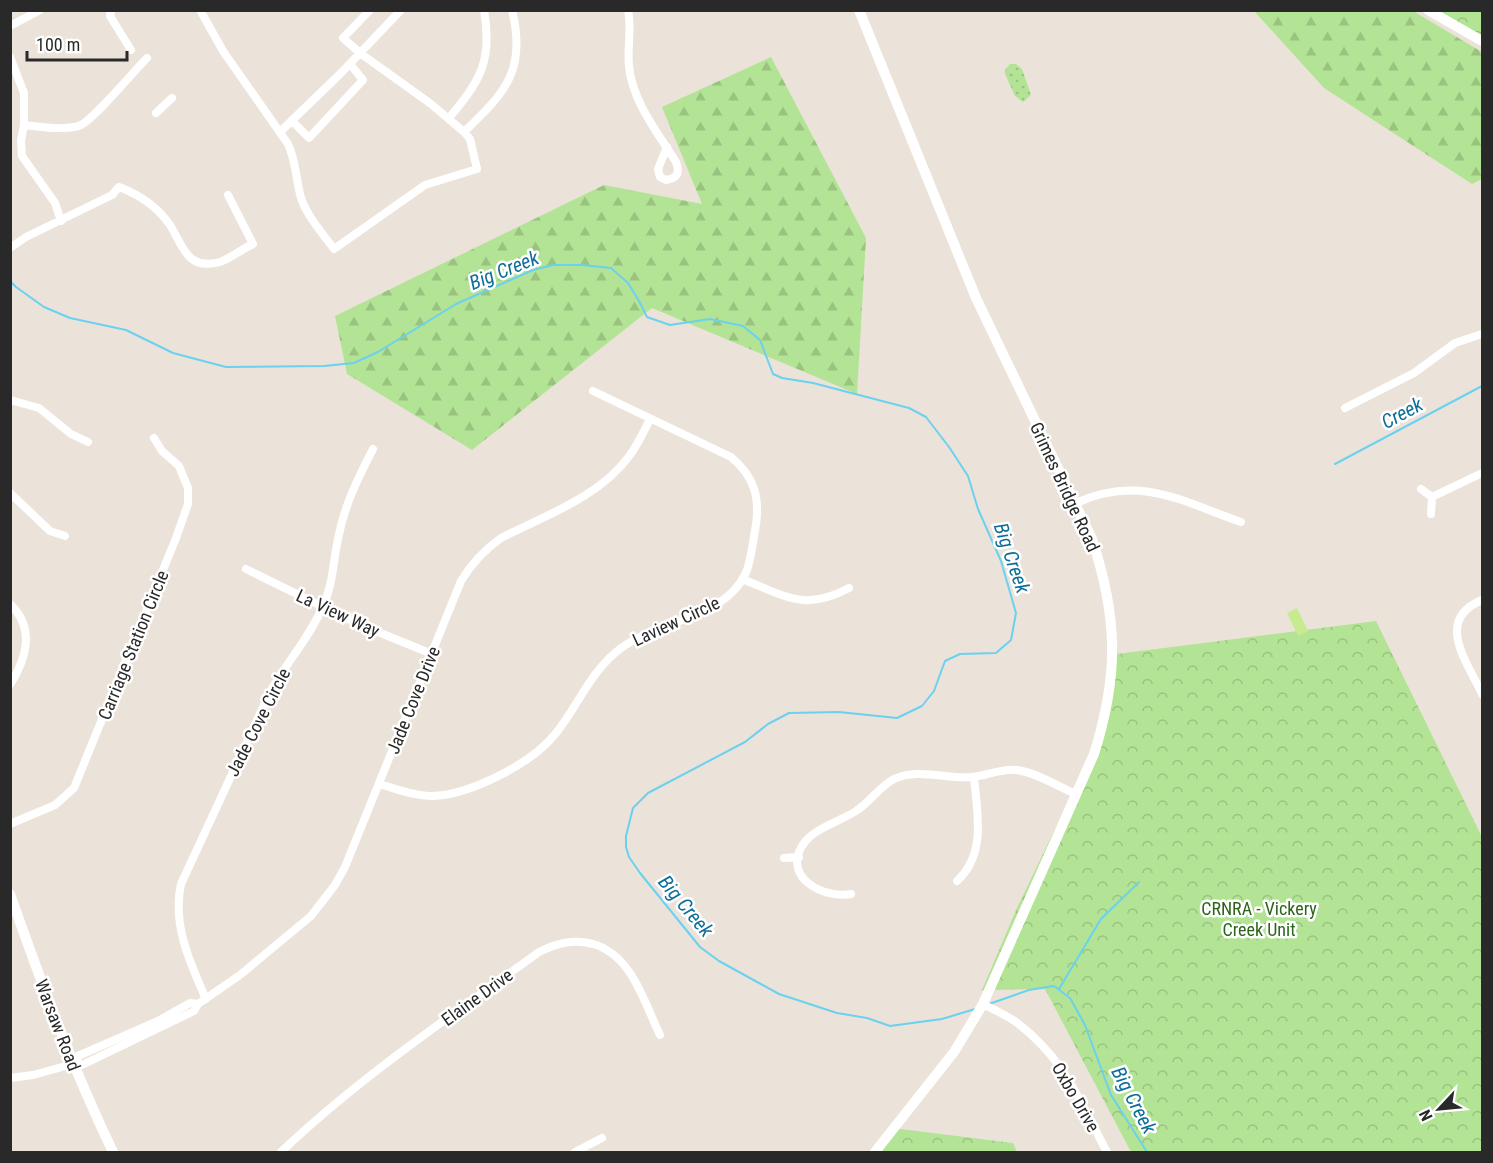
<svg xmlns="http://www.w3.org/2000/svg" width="1493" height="1163" viewBox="0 0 1493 1163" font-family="'Roboto Condensed',sans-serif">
<defs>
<pattern id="grass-dots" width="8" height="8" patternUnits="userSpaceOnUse" patternTransform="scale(1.5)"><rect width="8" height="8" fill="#b3e395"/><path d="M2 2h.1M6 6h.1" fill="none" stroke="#9ac380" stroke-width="1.8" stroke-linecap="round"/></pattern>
<pattern id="forest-firs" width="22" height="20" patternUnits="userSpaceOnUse" patternTransform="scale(1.5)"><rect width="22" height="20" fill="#b3e395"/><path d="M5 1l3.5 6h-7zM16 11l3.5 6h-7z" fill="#9ac380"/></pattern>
<pattern id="park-crowns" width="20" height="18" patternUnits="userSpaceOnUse" patternTransform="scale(1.5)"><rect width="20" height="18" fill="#b3e395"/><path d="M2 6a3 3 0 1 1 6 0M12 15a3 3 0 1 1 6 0" fill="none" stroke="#9ac380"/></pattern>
</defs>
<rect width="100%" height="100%" fill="#ebe3da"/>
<path fill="url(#grass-dots)" d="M1010,64h6l6,5 9,26 -8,7 -8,-6 -10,-22v-4z"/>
<path fill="url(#forest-firs)" d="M1254,11h159l69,41v127l-10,5 -148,-96z
M771,57l95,181 -9,156 -205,-86 -180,142 -125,-76 -12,-58 269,-131 98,19 -40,-97z"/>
<path fill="url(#park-crowns)" d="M1428,11h54v26z
M1376,621l105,214h1v317h-351l-86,-163 -63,1 34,-80 90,-187 11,-69z
M893,1128l120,15 4,9h-139z"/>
<path fill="#c8ea91" d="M1297,608l11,23 -10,5 -11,-23z"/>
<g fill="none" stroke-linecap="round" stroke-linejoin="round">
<path stroke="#6bd1ef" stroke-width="2" d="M10,281l6,6 28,20 26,11 56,12 47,23 53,14 98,-1 30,-3 24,-11 78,-48 77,-34 20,-5h29l29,3 17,15 11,18 8,16 23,8 40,-6 33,7 17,14 13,34 9,4 31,5 96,25 17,9 23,30 19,29 10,33 23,52 15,52 -5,27 -15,13 -36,1 -15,7 -11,30 -12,15 -25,12 -58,-6 -50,1 -21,11 -23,18 -97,51 -15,15 -7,28v11l3,10 11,16 60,74 19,14 60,33 58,19 30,5 23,8 52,-7 33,-10
M1335,464l147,-78
M1059,989l42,-70 38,-37
M989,1004l40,-14 25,-4 16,12 15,27 26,70 36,57"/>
<path stroke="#fff" stroke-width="8" d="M111,10l-1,6 21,34
M200,10l23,41 65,93c8,17 8,36 13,54 6,18 22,36 33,51l91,-64 52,-16 -7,-30 -6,-7 -33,-28 -71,-51 -17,-15 27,-28
M628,10c4,19 -1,37 1,56 3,35 29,67 47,96 4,11 2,16 -10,18l-6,-3 -2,-8 9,-22
M10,26l30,-16
M10,57l14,36v32l-3,16 1,15 33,47 6,18
M156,113l16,-15
M449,118c31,-37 44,-57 35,-108
M292,121l17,17 54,-58 -13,-16
M24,125c14,2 44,6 57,0 15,-8 52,-53 66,-67
M280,132l61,-59 60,-63
M464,132c41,-39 63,-62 48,-122
M10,248l16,-11 86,-42 7,-8c21,8 38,19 51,38 13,21 17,46 50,37 11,-4 22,-13 33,-18l-25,-49
M10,400l29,8 32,26 17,8
M1345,408l69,-35 41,-30 27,-9
M1421,489l11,8 -1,17
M10,493l40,38 15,5
M1432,497l50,-24
M1076,503c63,-29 105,-2 165,19
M246,569l110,54 76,31
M742,579c44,17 62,33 107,9
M1482,600c-48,20 -15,61 0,94
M10,604c26,25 16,55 0,81
M379,784c18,5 35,12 53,12 38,-1 101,-33 124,-63 21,-26 33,-58 59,-80 38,-34 112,-32 132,-83 5,-14 6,-30 9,-45 4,-28 -2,-49 -25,-68l-138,-66
M10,824l45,-19 19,-17 102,-250 12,-34v-16l-9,-22 -17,-15 -8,-13
M784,858l15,-1
M957,881c30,-27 20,-69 17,-104
M851,894c-27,5 -68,-16 -49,-48 11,-18 37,-24 54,-35 14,-9 23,-24 38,-32 23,-11 53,0 78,-2 15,-1 29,-9 45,-7 20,3 40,16 59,24
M206,999c-16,-36 -34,-75 -25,-115l89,-192c16,-29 40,-55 53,-86 10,-21 10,-44 15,-67 6,-33 20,-61 35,-90
M983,1004c11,6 23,11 33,18 49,37 63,78 91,130
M77,1062l5,3 112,-54 4,-7 42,-29 71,-59 24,-31 10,-18 116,-286c11,-18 23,-31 40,-43 45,-23 99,-41 129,-83 8,-11 14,-24 20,-36
M10,1078l23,-3 40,-11 4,-2 1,-6 80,-35 32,-18 8,1
M281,1152c79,-75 170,-136 258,-200 18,-9 34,-13 54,-8 39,11 51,58 67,91
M575,1152l27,-14"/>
<path stroke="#fff" stroke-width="10" d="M859,10l117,288 116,241c26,79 27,136 2,215l-111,250 -29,48 -79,100
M1428,10l54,31
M10,894c31,88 63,175 103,258"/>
</g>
<g text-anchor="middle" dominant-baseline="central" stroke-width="5" stroke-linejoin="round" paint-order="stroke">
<g font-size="18" fill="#292929" stroke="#fff">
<text transform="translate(1065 487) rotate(65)">Grimes Bridge Road</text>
<text transform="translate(338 613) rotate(25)">La View Way</text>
<text transform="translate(676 621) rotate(-25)">Laview Circle</text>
<text transform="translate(133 645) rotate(-68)">Carriage Station Circle</text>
<text transform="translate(413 700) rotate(-68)">Jade Cove Drive</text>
<text transform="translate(258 722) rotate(-63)">Jade Cove Circle</text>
<text transform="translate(477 997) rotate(-36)">Elaine Drive</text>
<text transform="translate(58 1025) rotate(69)">Warsaw Road</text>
<text transform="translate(1076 1097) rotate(60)">Oxbo Drive</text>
</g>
<g font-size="18" fill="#2c6519" stroke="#fff">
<text x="1259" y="908">CRNRA - Vickery<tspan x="1259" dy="21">Creek Unit</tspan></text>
</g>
<g font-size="20" font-style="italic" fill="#0c6e99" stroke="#fff">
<text transform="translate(504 270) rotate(-22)">Big Creek</text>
<text transform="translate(1402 413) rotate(-28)">Creek</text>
<text transform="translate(1012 558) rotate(71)">Big Creek</text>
<text transform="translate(686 906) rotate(50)">Big Creek</text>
<text transform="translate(1134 1100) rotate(62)">Big Creek</text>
</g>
</g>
<rect width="1493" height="1163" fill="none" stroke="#292929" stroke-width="24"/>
<g transform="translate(1439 1109) rotate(244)" stroke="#ffffff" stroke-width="4.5" paint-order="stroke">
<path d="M0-4.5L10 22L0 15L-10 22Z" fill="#292929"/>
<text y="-9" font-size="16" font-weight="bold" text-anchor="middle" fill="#292929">N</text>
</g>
<path d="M27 51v9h100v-9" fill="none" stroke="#292929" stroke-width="3"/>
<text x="36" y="51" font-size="18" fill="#292929" stroke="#ffffff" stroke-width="4.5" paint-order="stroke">100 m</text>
</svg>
